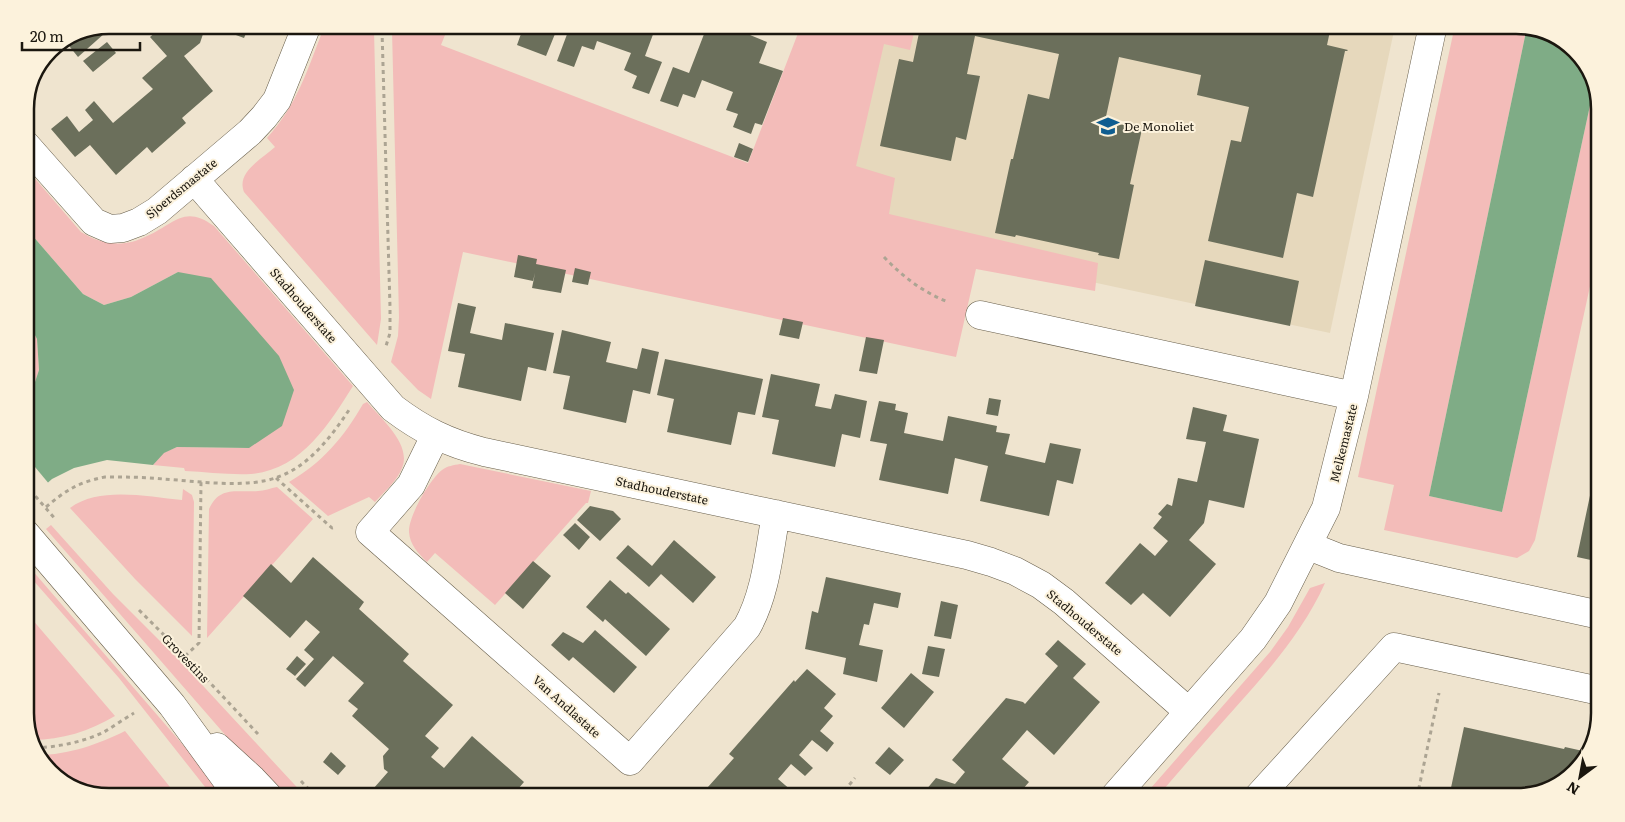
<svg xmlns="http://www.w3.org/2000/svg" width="1625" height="822" viewBox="0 0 1625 822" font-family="Literata,serif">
<rect width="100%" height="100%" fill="#efe4cf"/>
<path fill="#e6d8bc" d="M1395,26l-65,307 -509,-109 43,-196z"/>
<path fill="#f3bcb9" d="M1455,25h61l11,2 -98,469 73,16 92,-425 6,17v136l-65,300 -6,11 -12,7 -133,-28 10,-45 -36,-8z
M800,28l16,4 2,-4h97l-5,22 -26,-6 -28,122 39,12 -6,36 209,49 -3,28 -119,-22 -20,88 -493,-105 -32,147 -13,-9 -27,-28 7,-26 1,-19 -7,-287h55l-6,15 307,118z
M323,30h51l7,289 -4,26 -133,-153c-8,-20 18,-33 31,-45l-8,-9c30,-33 40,-67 56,-108z
M25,167l56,65c21,13 43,16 66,4 27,-12 37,-32 67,-10l139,160c-24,38 -52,84 -102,88 -22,1 -45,-2 -66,-3l-1,-3 -31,-3 10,-12 14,-6 72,1 -71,-176 -47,25 -27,8 -21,-11 -58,-67z
M25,316l12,23 2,31 -14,42z
M367,402c14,17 45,42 35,66 -5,13 -18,24 -27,34l-6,-5 -41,19 -39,-34c33,-19 55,-45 74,-78z
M460,464l131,27 -3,12h-2l-91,102 -60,-52 -8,9c-9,-9 -17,-17 -18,-30 -1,-15 21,-53 33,-62 5,-4 12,-5 18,-6z
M277,487l36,32 -106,119 2,-129c11,-24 28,-16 49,-18 6,0 13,-3 19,-4z
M183,489l9,6 2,7 -2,134 -57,-57 -65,-71c30,-22 77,-11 112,-8z
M51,525l62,69 67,67 126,136h-24l-48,-52 -188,-216z
M25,562l203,235h-15l-94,-119 -94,-107z
M1325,583c-21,47 -56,87 -90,125 -26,29 -52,59 -78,89h-14l127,-145 18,-25 22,-39z
M25,611l90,105c-25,15 -54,24 -82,24l-8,-21z
M125,731l53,66 -72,-1 -11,-8 -13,-5 -17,-1 -26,-22 -1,-5c30,0 61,-11 87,-24z"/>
<path fill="#7fac86" d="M1527,27l26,7 33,28 8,25 -92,425 -73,-16z
M25,227l58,67 21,11 27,-8 47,-25 33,6 68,78 15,34 -12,36 -33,22 -72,-1 -13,6 -11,12 -46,-5 -33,8 -22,11 -27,24v-91l14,-42 -2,-31 -12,-23z"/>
<path fill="#efe4cf" d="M25,455l25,30 -25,21z"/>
<path fill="#6b6f5b" d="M1335,26l-1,6 -4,-1 -3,14 21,5 -1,1h-2l-32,146 -16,-4 -14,65 -75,-17 23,-101 10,2 8,-35 -52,-12 4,-20 -82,-18 -14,64 37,8 -12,55 4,1 -15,74 -21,-4 1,-2 -83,-18 -1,2 -20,-4 16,-74h2l15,-65 21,5 10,-45 -84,-18 -8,38 13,2 -14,64 -10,-3 -5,24 -71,-15 19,-87 14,3 7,-34z
M733,28l34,14 -8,21 24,8 -21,54 -7,-2 -4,11 -18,-7 5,-13 -12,-4 7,-18 -31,-12 -7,18 -12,-4 -5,13 -18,-6 13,-34 16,6 17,-44z
M518,29h39l-11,27 -29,-11 5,-14z
M569,29h86l-10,27 17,6 -13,32 -17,-6 5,-12 -13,-6 7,-17 -34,-12 -3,9 -12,-4 -8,21 -17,-6z
M77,31h26l2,2 -27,24 -12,-15 -22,19 6,-12z
M157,31h47l-4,12 -16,13 29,35 -31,27 4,5 -34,30 -5,-6 -31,28 -26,-30 -15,12 -24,-28 16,-13 12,16 14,-12 -8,-10 9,-9 19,22 40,-34 -11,-11 25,-22 -17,-19z
M225,31h22l-3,7z
M107,42l9,11 -23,19 -10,-11z
M739,143l14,6 -5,13 -14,-5z
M518,255l19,4 -1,5 30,6 -5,23 -29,-5 3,-15 -2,8 -19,-4z
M1205,260l94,21 -9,45 -95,-20z
M575,268l16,4 -3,13 -16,-3z
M458,303l18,4 -6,26 32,7 3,-17 49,10 -8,38 -18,-4 -7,34 -63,-14 7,-33 -17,-3z
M783,318l20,4 -4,17 -20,-4z
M562,330l49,12 -5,20 31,7 5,-21 17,4 -9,42 -17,-4 -7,33 -63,-14 7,-33 -17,-3z
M866,337l18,3 -7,34 -18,-3z
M665,359l98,20 -8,36 -17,-3 -7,33 -64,-13 7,-33 -17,-4z
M771,374l49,10 -5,22 16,3 4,-15 32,7 -7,37 -18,-4 -7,33 -63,-13 7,-34 -17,-3z
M989,398l12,2 -3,16 -12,-2z
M879,401l17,3 -1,6 13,3 -4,20 39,8 5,-25 49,10 -1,6 14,2 -5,20 40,9 5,-20 31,6 -8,35 -16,-4 -8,36 -69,-15 8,-35 -33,-8 -7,36 -69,-14 8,-36 -17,-3z
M1193,407l34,8 -4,16 36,8 -15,69 -35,-8 -5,23 -15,17 27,24 -46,53 -27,-24 -12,12 -26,-22 35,-40 15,13 13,-15 -15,-13 9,-11 -4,-3 9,-10 5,2 6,-28 19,4 9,-40 -20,-3z
M1599,453h1v109l-23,-5z
M590,506l23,5 8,8 -21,22 -23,-21z
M575,523l15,14 -11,13 -16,-15z
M674,540l42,37 -23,26 -32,-29 -12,13 -33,-29 12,-13 24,21z
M313,557l51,45 -5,7 50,45 -6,7 50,44 -28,31 14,12 -8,9 13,11 28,-32 52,46 -6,7 9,8h-101l-3,-3 -3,3h-16l-5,-4 -4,4h-29l22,-25 -4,-3 -1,-13 6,-7 -37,-33 6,-7 -10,-8 16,-18 -31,-27 -28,31 -9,-8 18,-20 -10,-9 16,-18 -14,-12 -16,18 -47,-42 28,-32 20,19z
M533,561l18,15 -28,33 -18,-16z
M826,577l75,16 -3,15 -24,-5 -5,22 -5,-1 -5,21 24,5 -6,32 -34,-8 3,-16 -41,-9 7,-38 6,2z
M610,580l16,14 2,-2 42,37 -24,27 -41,-37 -2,3 -17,-15z
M941,601l17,4 -7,34 -17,-3z
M595,630l42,37 -23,26 -41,-36 -4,4 -18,-16 12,-13 20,11z
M1058,640l28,24 -13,14 27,24 -46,53 -27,-25 -25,29 27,23 -13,15h-96l16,-19 19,6 10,-12 -13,-12 54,-62 17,4 2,2 33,-38 -13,-12z
M928,646l17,3 -6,28 -17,-3z
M297,656l9,8 -11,12 -9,-7z
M807,669l29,25 -12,14 9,8 -13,15 14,12 -7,9 -15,-12 -13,15 14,13 -8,8 -14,-12 -13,15 14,12 -5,6h-6l-6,-5 -5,5h-71l35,-39 -5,-4 65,-74 1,2z
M911,673l23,19 -30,36 -23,-20z
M1464,727l100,22 1,-2 18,4 -2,11 -19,21 -46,14h-67z
M889,747l15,13 -14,15 -15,-12z
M331,752l15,14 -8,9 -15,-13z"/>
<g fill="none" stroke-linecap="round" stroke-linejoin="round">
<g stroke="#675e4b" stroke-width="29">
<path id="minor" d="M25,144l69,78 16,7 13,-1 16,-6 18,-11 93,-79 14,-15 13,-17 28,-70
M194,179l199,229c29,22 55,35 91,44l483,103 24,7 24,9 26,14 23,17 125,110
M980,315l374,81
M435,436l-24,49 -41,47 260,229 117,-134c19,-34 22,-75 29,-113
M1309,546l30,12 261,57
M1114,797l139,-158 25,-36 48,-95 28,-112 79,-371
M1258,797l136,-150 206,44"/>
</g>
<g stroke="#675e4b" stroke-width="29">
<path id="major" d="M25,533l147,172 67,92
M217,747l35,32 17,18"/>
</g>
<path stroke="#aca493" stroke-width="3" stroke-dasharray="4 4" stroke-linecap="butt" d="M382,30l8,277v26l-4,13
M884,257c19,20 39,35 64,45
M276,478l56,50 4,-1
M46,507c20,-17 33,-25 59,-30 20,0 39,0 58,2 33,2 84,10 115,-2 31,-11 53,-40 71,-67
M139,610l46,46 73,78
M185,656l14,-13 2,-161
M35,748c22,-1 49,-6 69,-16 10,-6 20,-13 30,-19
M301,781l15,16
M839,797l16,-19
M1417,797l22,-104"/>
<use href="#minor" stroke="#fff" stroke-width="28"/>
<use href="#major" stroke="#fff" stroke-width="28"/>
<path stroke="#aca493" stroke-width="3" stroke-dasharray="4 4" stroke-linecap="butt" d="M25,484l31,36"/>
</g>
<defs>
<g id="school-bare" transform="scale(1.725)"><path d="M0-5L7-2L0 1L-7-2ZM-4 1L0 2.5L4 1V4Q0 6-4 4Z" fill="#0f5d90" stroke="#fcf2dc" stroke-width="2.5" paint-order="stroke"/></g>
</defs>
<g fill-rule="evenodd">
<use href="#school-bare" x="1108" y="126"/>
</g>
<g text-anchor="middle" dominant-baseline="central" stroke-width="4" stroke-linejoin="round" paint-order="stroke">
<g font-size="12" fill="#1b170f" stroke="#fcf2dc" text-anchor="start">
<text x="1124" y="126">De Monoliet</text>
</g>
<g font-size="12" fill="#1b170f" stroke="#fcf2dc">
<text transform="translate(181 188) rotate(-39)">Sjoerdsmastate</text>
<text transform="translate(304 305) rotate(49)">Stadhouderstate</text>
<text transform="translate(1343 443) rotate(-76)">Melkemastate</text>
<text transform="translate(662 490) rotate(12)">Stadhouderstate</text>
<text transform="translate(1085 622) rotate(40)">Stadhouderstate</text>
<text transform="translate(186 658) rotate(46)">Grovestins</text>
<text transform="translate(567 706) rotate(42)">Van Andlastate</text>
</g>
</g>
<path d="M0 0H1625V822H0ZM109 34H1516A75 75 0 0 1 1591 109V713A75 75 0 0 1 1516 788H109A75 75 0 0 1 34 713V109A75 75 0 0 1 109 34Z" fill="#fcf2dc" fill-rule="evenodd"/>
<path fill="none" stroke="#1b170f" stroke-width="2.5" d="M109 34H1516A75 75 0 0 1 1591 109V713A75 75 0 0 1 1516 788H109A75 75 0 0 1 34 713V109A75 75 0 0 1 109 34Z"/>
<g transform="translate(1580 777) rotate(212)" stroke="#fcf2dc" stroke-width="4" paint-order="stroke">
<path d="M0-4L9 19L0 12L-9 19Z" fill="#1b170f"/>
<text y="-8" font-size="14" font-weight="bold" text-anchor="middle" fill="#1b170f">N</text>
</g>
<path d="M22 42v8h118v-8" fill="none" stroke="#1b170f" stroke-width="2.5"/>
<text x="30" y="42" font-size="15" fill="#1b170f" stroke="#fcf2dc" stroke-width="4" paint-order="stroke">20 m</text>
</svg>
